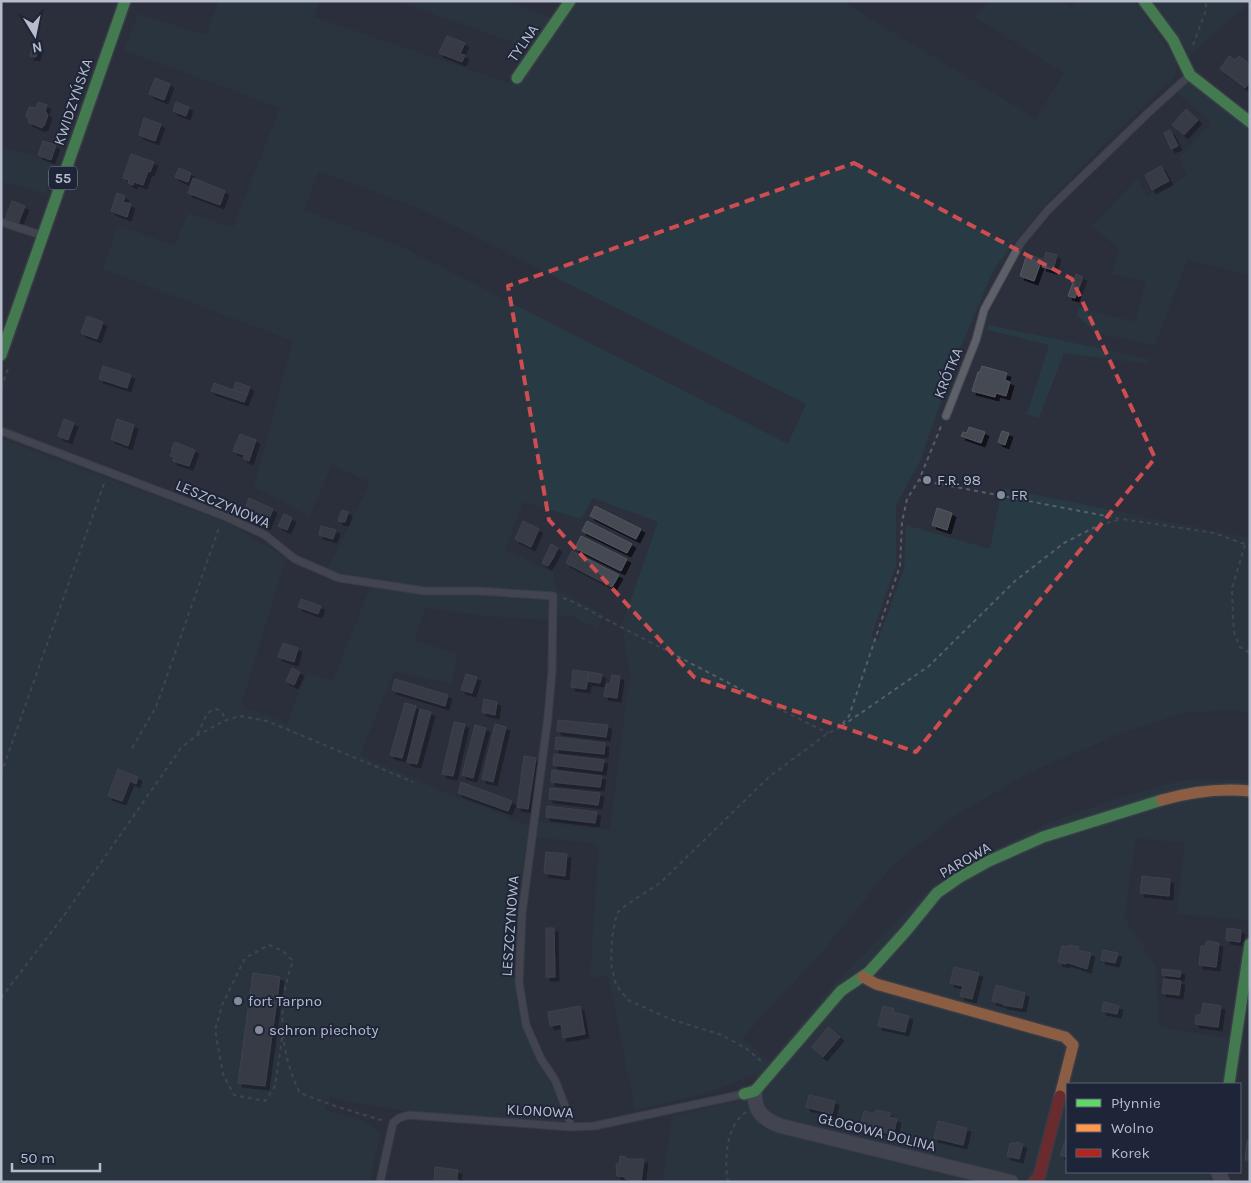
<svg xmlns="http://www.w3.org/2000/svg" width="1251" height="1183" viewBox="0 0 1251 1183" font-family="Karla,sans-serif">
<defs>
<filter id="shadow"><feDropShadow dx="4" dy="4" stdDeviation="0" flood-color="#0009"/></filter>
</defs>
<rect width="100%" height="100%" fill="#2c303c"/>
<path fill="#283a43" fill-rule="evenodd" d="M219,1h101l-6,16 203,69 23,-34 -142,-51h108l56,21 15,-21h264l195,118 28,-46 -89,-56 14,-16h74l7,7 8,-7h56l43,61 -2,15 -85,81 -58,61 -38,50 -38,89 -36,103 -24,44v60l-25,72 7,3 26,-71 2,-44 84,24 12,-61 248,50v175l-12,-3 -53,2 -61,20 -96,41 -75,44 -62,50 -74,91 -41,43 -34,38 28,23 51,-63 66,-69 46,-43 37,-25 80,-40 75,-26 59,-16 59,-1 7,2v139l-73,-6 8,-71 -49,-5 -12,80 32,48 3,61 72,12 -7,45h-157v88h151l6,2 8,8h-569l9,-66 65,-16h16l4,-27 -49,20 -73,17 -27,-135 -18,3 9,-134 -63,-7 2,-15 72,8 20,-157 -8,-48 36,-103 -65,-24 -12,21 -58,-17 -18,47 48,24 3,15 48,27 -7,13 -28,-13 -22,5 -60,-4 -62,-8 -11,32 44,14 -7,30 -57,-13 -34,84 68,30 101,41 -16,105v21l3,46 5,24 10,23 33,63 2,14 -153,-10 -68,-11 -15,-5 -5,14 34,9 22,14 -12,49h-368v-743l227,84 58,35 -45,147 46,19 20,-52 26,9 37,-93 -34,-8 -11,-5 45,-93 -38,-17 -23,51 -55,-29 39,-146 -190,-72 15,-44 57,21 13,-33 45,15 47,-120 -156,-58 14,-36 68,21zM319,171l100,37 387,196 -18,40 -390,-199 -94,-35z
M1150,1h100v2l-62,53z
M1188,82l62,48v145l-63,-15 -32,85 -58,-12 -20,-17 2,-8 56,14 11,-41 -34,-7 7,-24 -27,-25 45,-46 10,18 40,-21 -8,-18 32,-35 -34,-30z
M1,146l55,17 -11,31 -44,-13z
M989,325l160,34 -1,5 -84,-11 -25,65 -12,-4 22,-69 -62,-15z"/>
<path fill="#444851" stroke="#545863" filter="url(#shadow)" d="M447,36l18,7 -5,11 5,1 -3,7 -23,-9z
M33,44l6,2 -3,11 -6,-1z
M1229,56l6,4 4,-4 11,8v9l-2,3 2,1v5l-5,6 -25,-19z
M155,78l15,6 -6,16 -15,-6z
M38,102l9,3 -2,7 2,1v2h1l-4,11h-1l-1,2 -14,-6 1,-2 -3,-4 3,-9 7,1z
M176,102l13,5 -3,9 -13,-5z
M1186,109l12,11 -14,15 -12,-10z
M144,118l17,6 -6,17 -16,-6z
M1170,130l8,16 -7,3 -7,-16z
M43,141l13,4 -5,15 -13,-5z
M131,154l23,8 -4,10 -2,-1 -5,14 -9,-3 -1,3 -5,-2 1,-3 -6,-2z
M1161,166l8,15 -17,9 -7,-15z
M179,168l12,5 -3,9 -13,-5z
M193,178l32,13 -5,14 -32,-12z
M117,193l8,3 -2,6 8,2 -4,13 -16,-6z
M12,201l13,5 -7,18 -13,-5z
M1046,252l11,3 -4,15 -11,-3z
M1027,254l15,5 -8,22 -14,-5z
M1076,274l7,3 -8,21 -7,-2z
M87,316l16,6 -6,17 -16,-6z
M103,366l28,9 -4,13 -28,-9z
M982,366l25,7 -2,7 5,2 -4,14 -10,-3 -1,4 -23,-6 6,-19h2z
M236,382l14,5 -3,8 -14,-5z
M214,383l33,12 -3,7 -33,-11z
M64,419l10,4 -6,17 -10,-4z
M117,419l17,6 -6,21 -17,-7z
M969,427l16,5 -4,11 -20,-7 2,-4 4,1z
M1002,431l7,2 -4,12 -7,-3z
M240,434l16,6 -7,21 -6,-3 1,-3 -11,-4z
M175,442l20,8 -6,16 -16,-5 1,-4 -4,-1 3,-7h-2z
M249,498l24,11 -4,10 -24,-10z
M595,506l46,23 -5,10 -46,-23z
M937,508l15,5 -5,17 -15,-5z
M245,509l24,10 -3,7 -24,-10z
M342,510l6,2 -3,10 -7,-1z
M284,514l8,4 -5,12 -9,-4z
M523,521l16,8 -8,18 -16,-8z
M587,521l45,23 -5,9 -45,-22z
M321,526l15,4 -3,9 -14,-4z
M581,536l46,23 -6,12 -46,-23z
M551,544l7,4 -5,10 -7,-3z
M572,551l47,24 -7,12 -46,-24z
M546,555l7,3 -5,8 -6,-3z
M301,599l20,7 -3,8 -20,-7z
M283,643l15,5 -4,14 -16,-5z
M292,668l8,4 -6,13 -8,-4z
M573,670l16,2 -3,17 -15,-2z
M589,672l13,2 -2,9 -13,-2z
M466,674l11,3 -5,16 -11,-3z
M612,675l8,1 -3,22 -13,-2 2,-12h4z
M395,679l53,16 -3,11 -53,-16z
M484,699l13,3 -2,13 -13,-3z
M405,703l11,3 -14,52 -12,-3z
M420,709l11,3 -14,52 -10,-2z
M558,720l50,5 -2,12 -49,-6z
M454,722l11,2 -12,52 -11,-2z
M495,724l11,3 -13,55 -11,-3z
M475,725l11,3 -13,50 -11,-3z
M556,737l49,6 -1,11 -49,-5z
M554,754l50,6 -2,11 -49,-6z
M524,756l12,2 -8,51 -11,-2z
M118,769l20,8 -2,7 -6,-3 -8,20 -14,-5z
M552,770l50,6 -2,11 -49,-5z
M461,782l51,19 -4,10 -50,-18z
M550,788l50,5 -2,12 -49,-6z
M547,806l50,6 -2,11 -49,-6z
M546,852l21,2 -2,22 -21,-3z
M1142,876l28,3 -1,17 -29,-3z
M546,928h8l1,49h-9z
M1227,928l14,2 -1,12 -14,-2z
M1207,941l12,2 -3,24 -17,-2 2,-19h4z
M1069,945l10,2 -1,3 13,3 -4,16 -21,-7v2l-8,-2 4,-16 6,1z
M1103,950l15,3 -3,10 -14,-3z
M954,967l25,6 -7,26 -12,-3 3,-10 -13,-3z
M1162,969l19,2 -1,6 -18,-2z
M253,973l27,4 -15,109 -27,-3z
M1164,979l17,2 -2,14 -17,-2z
M996,985l29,8 -3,15 -19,-3 1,-1 -12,-3z
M1104,1002l15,4 -2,8 -15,-3z
M1203,1003l18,3 -3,21 -23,-3 1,-9h5z
M580,1006l5,28 -22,4 -2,-14 -11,2 -2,-14z
M883,1006l11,3 -1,3 16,4 -4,16 -27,-6z
M828,1027l12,10 -17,20 -11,-10z
M809,1095l26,6 -3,13 -26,-7z
M876,1110l14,3 -1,4 8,2 -4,17 -14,-6 -1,2 -7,-1 1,-5 -11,-2 3,-13 11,3z
M938,1121l29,7 -4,17 -29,-7z
M1067,1137v20l-7,-2z
M1247,1141h3v19h-5z
M1016,1142l7,2 -4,15 -12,-3 3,-13 6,1z
M620,1156l6,1v2h18l-3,23 -16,-3 1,-2 -9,-1 -1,-12h3z
M435,1167l23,3 -1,8 2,4h-25z"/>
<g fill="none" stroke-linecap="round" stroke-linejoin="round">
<g stroke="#494c55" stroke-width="9">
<path id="lane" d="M1,222l40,13
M946,416l30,-76 8,-30 36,-66 28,-34 100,-97 42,-38
M1,431l223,85 41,19 30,24 44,19 86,13h54l74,5 -1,75 -4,46 -26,196 -3,70 7,42 15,34 14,21 12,31 4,16
M380,1182l13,-59 6,-5 10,-3 162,12 23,-1 150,-32"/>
</g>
<g stroke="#494c55" stroke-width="16">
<path id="street" d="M755,1091c-2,20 9,29 26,35l230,56
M1218,1172l5,10"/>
</g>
<g stroke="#494c55" stroke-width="14">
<path id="fast" d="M1144,1l29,39 17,35 60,47
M517,78l53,-77
M1,355l124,-354
M1229,1084l21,-140
M744,1094l11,-3 86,-100 28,-19 37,-41 31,-38 23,-16 29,-16 54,-24 119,-37"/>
</g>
<g stroke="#494c55" stroke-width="14">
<path id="slow" d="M1162,800c28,-8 59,-12 88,-9
M863,977l13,7 189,53 8,8 -13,51"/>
</g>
<g stroke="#494c55" stroke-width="14">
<path id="jam" d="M1034,1182l5,-5 21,-81"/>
</g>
<path stroke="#595e66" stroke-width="2" stroke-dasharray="4 4" stroke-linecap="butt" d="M1193,45l13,-35v-9
M1,388l7,-19
M919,480l203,39 92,14 36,13
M1245,545l-13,43 1,29 1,15 6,15 10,6
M563,598l8,3 196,102 61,30
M842,726l87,-60 86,-85 49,-38 35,-18 23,-6
M197,734c7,-9 6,-22 19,-25 6,2 8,5 8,12
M132,748l24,-41 64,-182
M1,774l104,-293
M1,998l64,-84 116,-166 15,-12 28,-15 16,-5 27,5 146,61
M282,1038l-7,48 -10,15 -31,-6 -11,-21 -8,-44 8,-27 22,-45 24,-13 14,6 10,10c-16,43 -14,91 7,132l35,13 49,15
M761,1061l-14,-12 -25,-14 -52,-16 -42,-19 -12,-15 -5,-21 1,-27 5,-24 9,-8 34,-22 109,-106 59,-44 10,-4 11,-13 51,-150 2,-44 5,-23 12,-19 23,-56
M728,1182c-4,-23 -2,-56 18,-70
M1201,1182l7,-2"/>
<use href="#lane" stroke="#5d6069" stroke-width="7"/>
<use href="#street" stroke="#5d6069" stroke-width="14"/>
<use href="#fast" stroke="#63d668" stroke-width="11"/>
<use href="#slow" stroke="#ff974d" stroke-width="11"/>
<use href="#jam" stroke="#b3261e" stroke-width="11"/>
</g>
<path d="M0 0H1251V1183H0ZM854,163l218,116 83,179 -239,294 -222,-75 -145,-157 -41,-234z" fill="#2c303c" fill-opacity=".55" fill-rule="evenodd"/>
<path fill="none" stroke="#ce4d51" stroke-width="4" stroke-dasharray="10 6" stroke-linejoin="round" d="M854,163l218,116 83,179 -239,294 -222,-75 -145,-157 -41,-234z"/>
<g fill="#868b9a" stroke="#1e2538" stroke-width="2">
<circle cx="927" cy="480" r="5"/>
<circle cx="1001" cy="495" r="5"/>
<circle cx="238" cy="1001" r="5"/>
<circle cx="259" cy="1030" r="5"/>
</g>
<g text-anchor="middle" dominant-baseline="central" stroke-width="4" stroke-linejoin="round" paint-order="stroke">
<rect fill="#1e2538" stroke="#898fa0" stroke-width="1" x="49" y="166.5" width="28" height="23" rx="4"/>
<g font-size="14" font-weight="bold" fill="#b7bccc">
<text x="63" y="178">55</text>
</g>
<g font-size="15" fill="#b7bccc" stroke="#1e2538">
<text transform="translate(523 43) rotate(-55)">TYLNA</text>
<text transform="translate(73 102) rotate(-71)">KWIDZYŃSKA</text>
<text transform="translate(948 373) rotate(-68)">KRÓTKA</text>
<text transform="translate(223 504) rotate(23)">LESZCZYNOWA</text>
<text transform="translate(965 860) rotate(-30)">PAROWA</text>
<text transform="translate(510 926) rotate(-86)">LESZCZYNOWA</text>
<text transform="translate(540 1111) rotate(3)">KLONOWA</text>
<text transform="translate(877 1132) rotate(14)">GŁOGOWA DOLINA</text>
</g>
<g font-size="15" fill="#b7bccc" stroke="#1e2538" text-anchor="start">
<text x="937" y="480">F.R. 98</text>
<text x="1011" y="495">FR</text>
<text x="248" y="1001">fort Tarpno</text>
<text x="269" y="1030">schron piechoty</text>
</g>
</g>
<rect width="1251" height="1183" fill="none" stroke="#b7bccc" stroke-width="5"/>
<rect x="1066" y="1083" width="175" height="90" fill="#1e2538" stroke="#5b6173"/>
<rect x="1076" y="1099" width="25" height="8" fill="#63d668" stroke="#5b6173"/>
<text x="1111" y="1108" font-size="15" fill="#b7bccc">Płynnie</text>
<rect x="1076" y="1124" width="25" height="8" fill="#ff974d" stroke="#5b6173"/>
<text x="1111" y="1133" font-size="15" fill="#b7bccc">Wolno</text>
<rect x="1076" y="1149" width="25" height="8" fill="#b3261e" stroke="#5b6173"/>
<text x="1111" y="1158" font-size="15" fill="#b7bccc">Korek</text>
<g transform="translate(35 35) rotate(170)" stroke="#1e2538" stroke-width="4" paint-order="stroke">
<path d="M0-4L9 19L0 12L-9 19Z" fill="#b7bccc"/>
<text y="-8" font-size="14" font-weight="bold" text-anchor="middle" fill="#b7bccc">N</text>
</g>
<path d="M12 1163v8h88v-8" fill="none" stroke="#b7bccc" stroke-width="2.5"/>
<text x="20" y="1163" font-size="15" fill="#b7bccc" stroke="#1e2538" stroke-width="4" paint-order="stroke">50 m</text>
</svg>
